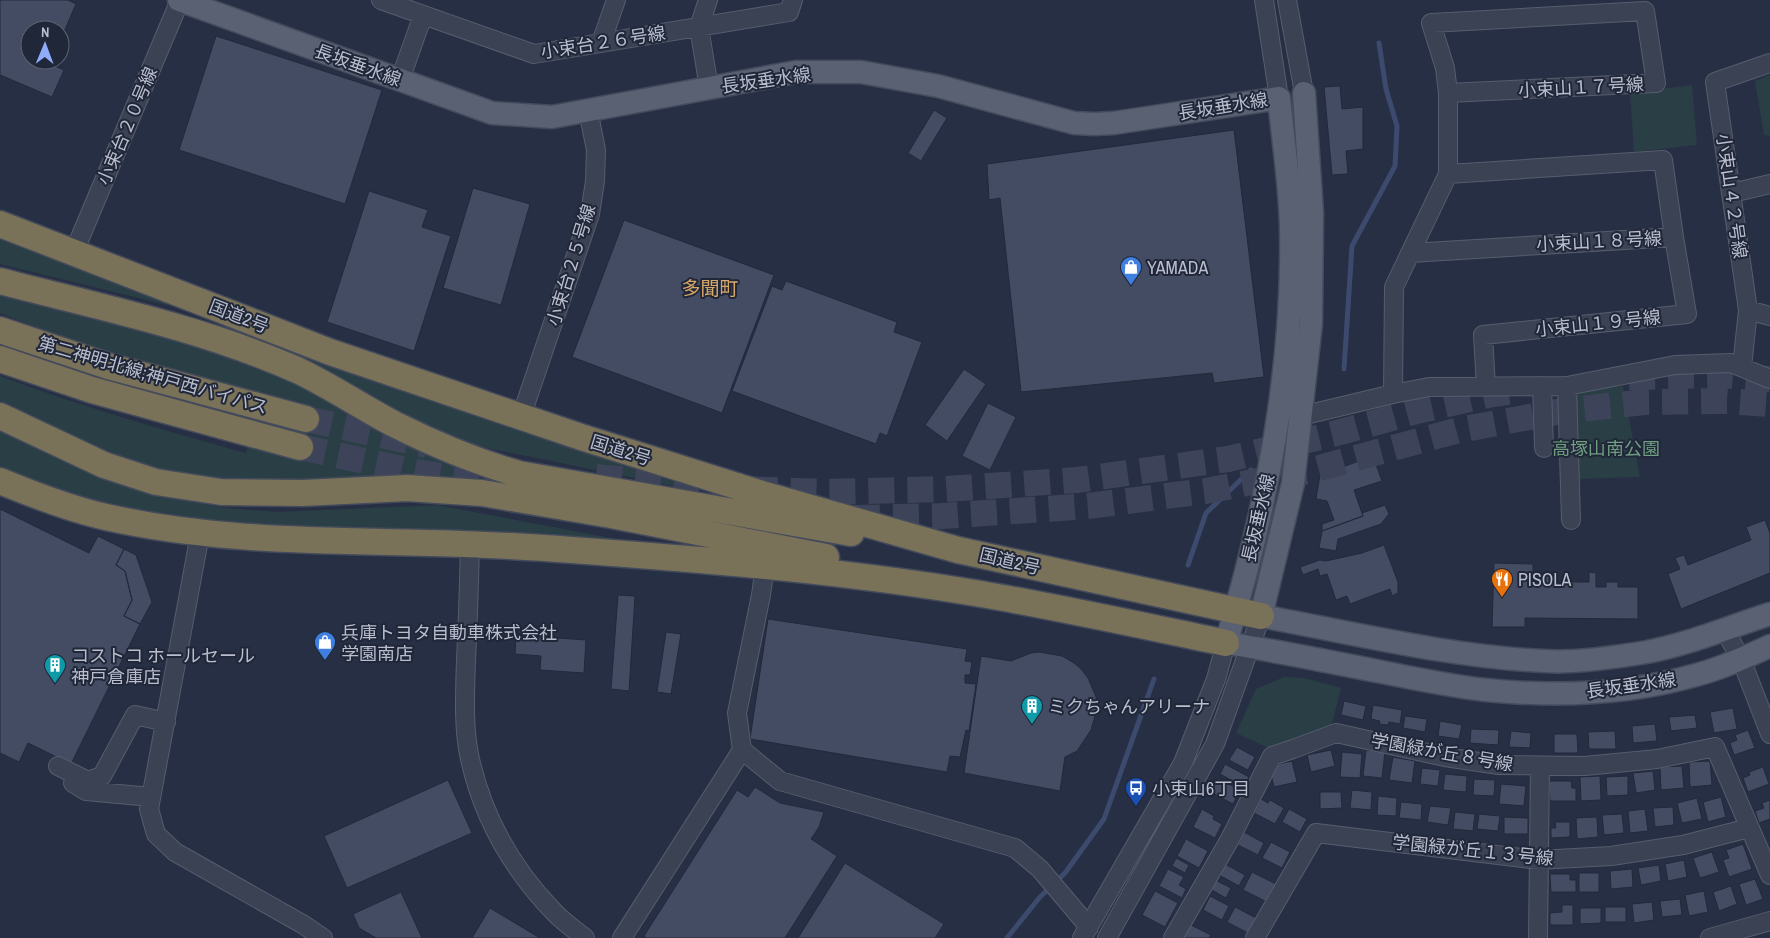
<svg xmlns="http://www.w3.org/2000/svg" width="1770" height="938" viewBox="0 0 1770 938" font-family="'Archivo Narrow','Noto Sans JP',sans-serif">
<rect width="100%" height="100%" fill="#272f44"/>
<path fill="#293e45" d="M1770,75v61l-6,-1 -9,-54z
M1692,85l5,60 -63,7 -4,-59z
M0,234l17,6 681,251 -236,-48 -25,-9 -151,-86 -94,-37 -192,-47z
M0,290l253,70 212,106 -3,16 -226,2 -88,-17 -48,-14 -100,-50v-27c80,30 163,54 246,77l2,-7 49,11 12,-48 -239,-69 -70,-27z
M1623,386l17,91 -62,2 -3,-86z
M0,428l79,40 62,22 78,17 58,5 160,-7 185,35 -399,-15 -133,-24 -74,-27 -16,-7z
M1284,677l20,1 37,10 -10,40 -60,21 -35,-16 20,-44z"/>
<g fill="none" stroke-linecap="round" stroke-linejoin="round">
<path stroke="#3c4a6d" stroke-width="5" d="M1344,369l8,-123 43,-80 2,-40 -11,-37 -7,-46
M1188,565l18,-52 45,-43
M1007,938l33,-41 25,-24 39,-54 50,-140"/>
</g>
<path fill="#444c64" stroke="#22293b" d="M0,0h68l8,4 -16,37v-11h-30v30h22l-2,4 14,6 -12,27 -52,-22z
M216,36l166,54 -37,114 -166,-54z
M1340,86l2,23 21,-2v42l-17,2 2,23 -16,1 -8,-88z
M934,110l13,8 -26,43 -13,-8z
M1234,130l30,247 -50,6 -2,-10 -191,19 -21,-194 -11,2 -2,-36z
M473,188l57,16 -29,101 -58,-17z
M369,191l59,19 -6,17 29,9 -37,115 -87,-29z
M624,220l150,55 -52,138 -150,-56z
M786,281l111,41 -3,10 28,10 -35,94 -7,-3 -4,11 -144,-53 40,-105 10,4z
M964,369l22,15 -39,57 -22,-16z
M988,403l28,14 -26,53 -28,-14z
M1373,456l9,25 -28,9 9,26 -41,15v-7l12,-4 -7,-19 -11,-2 4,-24z
M1385,505l4,9 -8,10 -43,15 -2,12 -17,-3 3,-17 41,-15 -1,-3z
M0,509l89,44 9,-17 26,13 -8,16 9,6 7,29 -8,16 16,8 -69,140 -43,-21 -9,19 -19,-9z
M1765,520l5,13v40l-89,36 -13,-35 12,-5 -5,-11 9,-3 4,10 63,-25 -5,-13z
M1384,545l14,37v11l-6,3 -2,-7 -40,15 -3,-8 -11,4 -9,-26 -7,2 -2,-7 -15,6 -3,-8 20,-7 6,1 36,-8z
M124,549l12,6 16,47 -12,22 -16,-8 8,-16 -7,-29 -9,-6z
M1494,563l39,1v10h-3v12h11v-10h4v-4h7v10h37v-10l7,1v14h10v-5h12v5h20v32l-113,-1v9h-33z
M618,595l17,1 -6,95 -18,-2z
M768,619l199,30 -2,12 7,1 -2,13h-5v8l11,1 -7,47 -3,-1 -6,27 -10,-1 -3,16 -197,-33z
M666,632l15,2 -10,60 -14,-2z
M516,635l70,5 -2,33 -44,-3 1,-14 -26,-2z
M1039,652l23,4 12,7 7,6 7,9 8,19 1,12 -6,21 -14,21 -12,6 -5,34 -96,-18 17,-117 30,5 20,-8z
M1344,701l22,5 -3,14 -22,-5z
M1373,705l29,5 -2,14 -11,-2 -1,3 -9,-1 1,-3 -9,-2z
M1733,708l4,21 -23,4 -4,-21z
M1695,715l2,13 -26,3 -2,-14z
M1405,716l22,3 -2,13 -22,-4z
M1440,721l22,4 -3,14 -21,-3z
M1655,724l2,17 -24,2 -1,-17z
M1471,729l28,1 -1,15 -28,-2z
M1748,730l7,18 -21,7 -4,-12 7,-3 -2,-5z
M1511,731l20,2 -1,15 -21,-1z
M1615,731l1,18h-27l-1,-17z
M1554,734h23l1,19h-24z
M1237,747l18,10 -7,13 -19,-10z
M1331,750l4,16 -24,6 -4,-17z
M1366,750l19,2 -3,26 -19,-2z
M1342,752l20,2 -2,24 -20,-1z
M1393,757l22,4 -3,22 -23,-3z
M1292,761l5,21 -23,5 -5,-21z
M1710,761l2,24 -22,2 -1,-25z
M1225,764l24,13 -5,10 -24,-13z
M1682,766l2,22 -23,2 -1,-23z
M1763,767l6,17 -21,8 -5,-14 7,-3 -1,-3z
M1422,768l18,2 -2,16 -18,-2z
M1653,771l2,19 -19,3 -3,-20z
M1445,774l22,2 -1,16 -23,-2z
M1600,776l1,24 -20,1 -1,-24z
M1628,776v19l-21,1 -1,-19z
M1218,778l22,12 -7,14 -23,-12z
M1474,779l21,1 -1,16 -21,-1z
M448,780l24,53 -125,55 -23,-52z
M1549,781h22l1,7h4v13h-26z
M1501,784l25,2 -2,20 -25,-2z
M755,787l25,16 44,9 -5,15 -8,12 26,17 -52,82h-139l-2,-2 93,-146 11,7z
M1352,790l20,2 -1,18 -21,-2z
M1320,792h21l1,16 -22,1z
M1378,796l19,2 -1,18 -19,-1z
M1721,797l5,20 -18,5 -5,-20z
M1697,798l5,21 -20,4 -5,-20z
M1261,799l7,4 2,-3 14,8 -9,16 -21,-11z
M1770,800v19l-11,4 -4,-12 9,-3 -2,-5z
M1401,802l21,2 -1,16 -22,-2z
M1430,806l21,2 -3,17 -21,-3z
M1673,807l1,18 -19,2 -2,-19z
M1202,809l12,7 -1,3 9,5 -7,14 -22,-11z
M1289,809l18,10 -7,13 -18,-10z
M1645,809l3,22 -18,2 -2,-22z
M1455,812l20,2 -2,17 -20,-2z
M1479,814l21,2 -2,15 -21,-2z
M1622,814l2,19 -20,2 -2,-20z
M1504,817l24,1v16h-24z
M1597,817l1,20 -21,2 -1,-21z
M1555,822h15v15l-19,1v-10h5z
M1244,832l20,11 -6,12 -20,-10z
M1186,839l22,12 -9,17 -22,-12z
M1271,842l19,10 -8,16 -20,-10z
M1743,844l9,25 -23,8 -6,-17 6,-2 -3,-8z
M1712,852l7,20 -19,6 -7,-20z
M1176,858l13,7 -4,8 -13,-7z
M1684,860l3,17 -19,4 -3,-17z
M845,863l99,61 -9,14h-137z
M1225,864l20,11 -6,11 -20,-11z
M1659,865l2,16 -20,4 -3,-17z
M1168,869l16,8 -5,8 7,4 -4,9 -23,-12z
M1632,869l1,18 -22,2 -1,-18z
M1252,872l26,13 -9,18 -26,-13z
M1579,873h20v19h-20z
M1550,874h20v6h6v12h-25z
M1755,879l8,20 -17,6 -7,-21z
M1215,880l16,8 -5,10 -16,-9z
M1731,886l6,18 -18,7 -6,-19z
M1155,891l23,12 -13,24 -23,-12z
M1704,891l4,21 -19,4 -4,-21z
M401,892l21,46h-46l-17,-10 -6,-14z
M1210,896l19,10 -7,14 -19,-10z
M1680,899l2,16 -20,2 -2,-16z
M1652,902l2,18 -20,3 -2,-19z
M1562,905h11v20h-23v-12l12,-1z
M1235,907l21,11 -8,15 -21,-11z
M1605,907h21v15h-21z
M490,908l50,30h-68z
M1580,908h21v15l-21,1z
M1189,924l22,11 -2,3h-26z"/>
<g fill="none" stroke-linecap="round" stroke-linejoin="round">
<path stroke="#3d4459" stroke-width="26" stroke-dasharray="26 13" stroke-linecap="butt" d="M1629,377l90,-2 51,4
M306,419l121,26
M300,447l116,25 74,12
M596,477l116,11 112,4 122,-3 131,-9 151,-21 105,-25 88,-24 67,-15 33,-5
M854,518l88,-2 146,-10 118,-15 102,-20 151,-41 103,-19 83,-9 82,-1 43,3"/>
<g stroke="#575d6e" stroke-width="20">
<path id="minor" d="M381,0l153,54 255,-42 4,-12
M708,0l-9,27 10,61
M1264,0l15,98
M1287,0l17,93
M601,43l15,-43
M400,80l23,-65
M1732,193l38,-9
M74,252l106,-252
M1410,253l264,-16 -11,-77 -215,14
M1748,310l22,6
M1742,367l6,-57 -33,-228 55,-19
M1542,386l2,62
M1567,386l4,134
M1486,387l-3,-52 204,-21 -13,-77
M1393,394l1,-107 54,-113v-81l-3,-25 -14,-45 214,-12 11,72 -208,10
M1301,416l92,-22 36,-7 138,-1 108,-21 56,-2 39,16
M521,417l69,-203 5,-33 1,-31 -8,-40
M200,534l-51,275 7,25 19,18 129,73 19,13
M470,546c-1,38 -2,76 -4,114 -1,30 -3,70 4,99 13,59 41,108 83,152 9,10 21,18 32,27
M1724,629l17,30 29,75
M742,750l38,31 235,67 25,21 49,58
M58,766l30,15 14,-5 33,-61 31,7
M73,783l13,8 65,6
M622,938l120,-188 -5,-37 24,-118 4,-29
M1082,938l101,-175 33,-84 10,-36
M1107,938l108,-194 46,-128
M1173,938l57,-99 42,-83 21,-7 43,-16 109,24 54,8 86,1 72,-7 58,-12 55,128
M1255,938l61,-105 222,27 73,-4 72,-11 66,-17
M1538,938l2,-171
M1710,938l60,-17"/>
</g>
<g stroke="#454b5d" stroke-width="25">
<path id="major" d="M179,0l313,113 60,4 244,-45h65l77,14 136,37 20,1 20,-1 165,-25c4,42 11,86 12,128 3,142 -24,281 -65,417 52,8 104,19 156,29 34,7 69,14 104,18 69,7 143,4 210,-15 26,-7 50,-18 74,-29
M1304,93l8,120 -1,110 -18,160 -32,133c92,17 190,41 284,45 30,2 72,-4 102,-9 42,-8 82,-25 123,-38"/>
</g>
<g stroke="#434a5b" stroke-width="29">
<path id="highway" d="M0,224l330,128 251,85 181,57 196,56 303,66
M0,281c100,26 202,47 297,89 34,16 66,38 99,55 40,20 81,37 123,49l332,59
M0,330l108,36 198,53
M0,359l92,31 208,57
M0,416l104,49 52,17 65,10 82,1 104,-5 75,5 129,22 215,42
M0,481c34,14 70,28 106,36 94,21 184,23 279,25 62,1 125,3 187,8 137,10 274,21 409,44 82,14 163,32 245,49"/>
</g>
<use href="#minor" stroke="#3b4253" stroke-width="18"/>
<use href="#major" stroke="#596173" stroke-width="22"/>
<use href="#highway" stroke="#797158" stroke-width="26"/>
</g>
<defs>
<g id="shop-pin" transform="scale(1.125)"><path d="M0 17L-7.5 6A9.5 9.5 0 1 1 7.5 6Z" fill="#3f7fe0" stroke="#202739"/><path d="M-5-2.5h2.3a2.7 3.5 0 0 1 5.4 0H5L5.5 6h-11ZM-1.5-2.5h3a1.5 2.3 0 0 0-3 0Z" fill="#fff"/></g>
<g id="restaurant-pin" transform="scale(1.125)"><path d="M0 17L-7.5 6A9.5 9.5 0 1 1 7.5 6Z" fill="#e8710a" stroke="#202739"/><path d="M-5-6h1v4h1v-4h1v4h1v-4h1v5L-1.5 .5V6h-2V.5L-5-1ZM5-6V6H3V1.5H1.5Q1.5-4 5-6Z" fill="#fff"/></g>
<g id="building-pin" transform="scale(1.125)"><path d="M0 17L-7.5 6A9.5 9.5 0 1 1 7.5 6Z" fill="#0f9aa8" stroke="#202739"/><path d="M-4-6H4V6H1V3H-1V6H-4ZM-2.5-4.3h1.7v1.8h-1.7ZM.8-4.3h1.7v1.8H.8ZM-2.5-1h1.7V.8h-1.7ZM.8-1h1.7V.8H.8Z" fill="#fff"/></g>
<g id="bus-pin" transform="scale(1.125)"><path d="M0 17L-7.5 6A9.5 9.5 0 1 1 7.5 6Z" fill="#1a4fb4" stroke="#202739"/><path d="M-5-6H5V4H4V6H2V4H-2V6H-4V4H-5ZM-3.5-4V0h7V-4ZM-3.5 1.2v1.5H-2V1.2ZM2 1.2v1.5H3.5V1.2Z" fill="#fff"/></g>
</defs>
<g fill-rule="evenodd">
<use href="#shop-pin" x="1131" y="267"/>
<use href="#restaurant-pin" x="1502" y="579"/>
<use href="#shop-pin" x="325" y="642"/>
<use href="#building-pin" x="55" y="665"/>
<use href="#building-pin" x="1032" y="706"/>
<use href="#bus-pin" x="1136" y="788"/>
</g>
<g text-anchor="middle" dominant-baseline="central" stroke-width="4" stroke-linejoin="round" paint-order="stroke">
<g font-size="18" fill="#b9becd" stroke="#202739">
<text transform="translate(603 42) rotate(-9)">小束台２６号線</text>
<text transform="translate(358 65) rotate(20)">長坂垂水線</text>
<text transform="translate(766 80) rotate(-8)">長坂垂水線</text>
<text transform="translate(1581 87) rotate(-3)">小束山１７号線</text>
<text transform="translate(1223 106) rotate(-9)">長坂垂水線</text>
<text transform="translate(127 126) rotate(-67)">小束台２０号線</text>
<text transform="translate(1732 196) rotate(82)">小束山４２号線</text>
<text transform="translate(1599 241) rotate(-3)">小束山１８号線</text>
<text transform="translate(571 265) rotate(-73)">小束台２５号線</text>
<text transform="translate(239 316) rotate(21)">国道2号</text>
<text transform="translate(1598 323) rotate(-6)">小束山１９号線</text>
<text transform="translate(153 375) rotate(16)">第二神明北線;神戸西バイパス</text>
<text transform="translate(621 450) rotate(17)">国道2号</text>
<text transform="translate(1258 518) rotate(-77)">長坂垂水線</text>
<text transform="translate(1010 561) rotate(13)">国道2号</text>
<text transform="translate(1631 685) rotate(-8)">長坂垂水線</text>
<text transform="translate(1442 752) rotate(10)">学園緑が丘８号線</text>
<text transform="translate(1473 850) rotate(6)">学園緑が丘１３号線</text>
</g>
<g font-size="18" fill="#b9becd" stroke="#202739" text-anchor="start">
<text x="1147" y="267">YAMADA</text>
<text x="1518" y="579">PISOLA</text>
<text x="341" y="632">兵庫トヨタ自動車株式会社<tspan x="341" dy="21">学園南店</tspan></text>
<text x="71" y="655">コストコ ホールセール<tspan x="71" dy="21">神戸倉庫店</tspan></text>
<text x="1048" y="706">ミクちゃんアリーナ</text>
<text x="1152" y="788">小束山6丁目</text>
</g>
<g font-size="18" fill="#6f9e80" stroke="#202739">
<text x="1606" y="448">高塚山南公園</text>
</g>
<g font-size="19" fill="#d9a868" stroke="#202739">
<text x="710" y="288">多聞町</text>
</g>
</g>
<g transform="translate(45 45) rotate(1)"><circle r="24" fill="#202739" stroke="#5d6374"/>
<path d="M0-4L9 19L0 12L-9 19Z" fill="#90abfa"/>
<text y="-8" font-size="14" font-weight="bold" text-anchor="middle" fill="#b9becd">N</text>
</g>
</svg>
